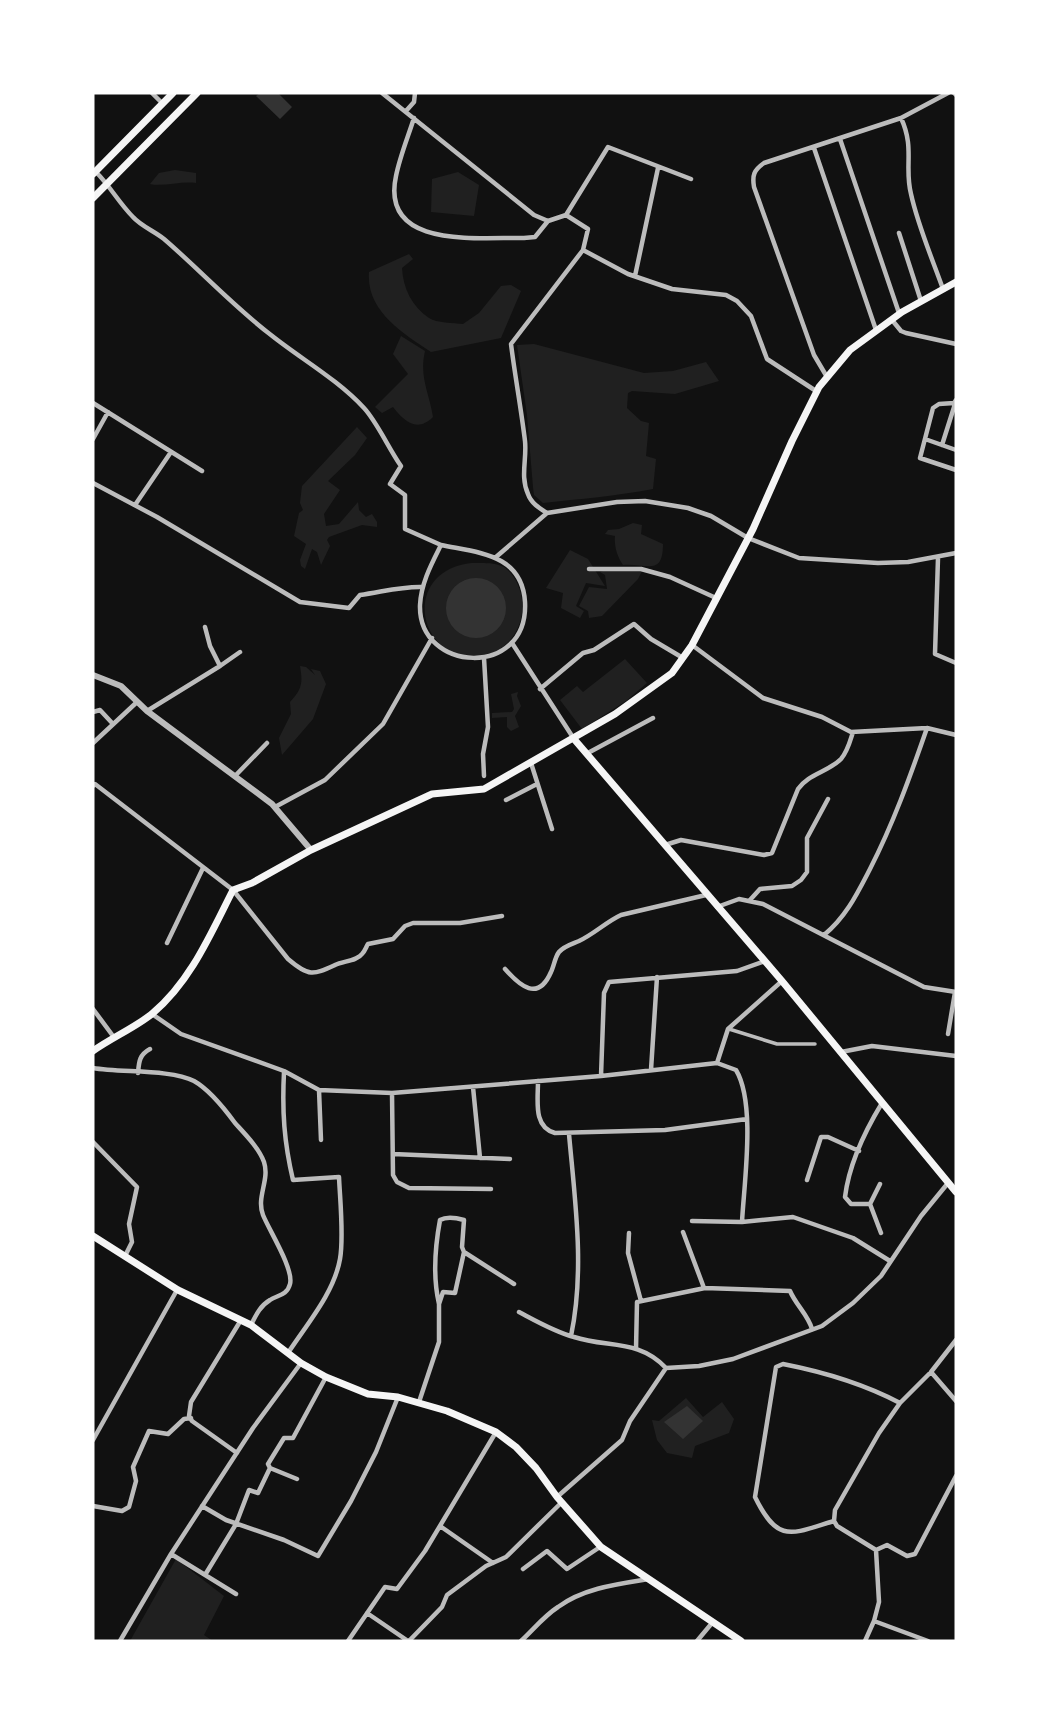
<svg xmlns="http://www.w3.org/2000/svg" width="1049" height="1734" viewBox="0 0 1049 1734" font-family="Manrope,sans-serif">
<rect width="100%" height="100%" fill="#111"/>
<path fill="#202020" d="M175,170l21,3v10c-15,-2 -34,4 -46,1l9,-11z
M458,172l21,13 -5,31 -43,-4 1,-33z
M409,254l4,5 -11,9c1,20 10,39 27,50 8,5 24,5 34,6l16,-11 22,-27 10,-1 10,6 -20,47 -70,14c-28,-19 -65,-41 -62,-80z
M401,336l24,15c-6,26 4,41 8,66 -16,16 -29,4 -40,-10l-11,6 -7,-6 33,-33 -15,-20z
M534,344l110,29 29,-2 33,-9 13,19 -44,13 -43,-3 -4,2 -1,15 14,13 8,2 -3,33 10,3 -3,30c-37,7 -73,10 -110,14l-9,-8 -1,-8 -6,-72 -10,-70z
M357,427l10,11 -12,17 -27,26 12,9 -16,24 2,12 13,-2 19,-22 1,8 7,7 6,-3 5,8v5l-15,-2 -33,12 -2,3 3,6 -9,19 -4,-13 -5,-3 -7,20 -4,-3 -1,-6 6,-16 -12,-8 5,-23 4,-3 -3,-7 2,-17z
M633,523l9,2 -1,9 22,10c0,33 -17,19 -40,21 -6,-9 -9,-19 -8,-29l-10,-2 3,-4 11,-1z
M570,550l18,9 17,27 -19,-3 -10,23 8,5 -4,7 -19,-10 2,-15 -17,-5z
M472,563c9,0 23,-1 32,4 5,3 11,11 13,16 15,30 -2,69 -37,73 -65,6 -79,-86 -8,-93z
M603,571h39l-4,8 -36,37 -13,2 -1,-7 -9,-5 10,-19 18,2 -2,-14 -5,-3z
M625,659l22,24 -21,18 -44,28 -22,-29 17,-14 6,6z
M300,666l6,1 9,8 -4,-6 9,2 6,13 -13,35 -31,36 -3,-17 12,-24 -1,-12c12,-13 13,-19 10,-36z
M518,692l-1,4 4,10 -6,10 4,11 -8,4 -4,-4v-10l-15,1v-5l20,-1 2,-3 -3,-15z
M686,1398l17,19 19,-15 12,17 -5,14 -34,13 -3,12 -25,-5 -10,-13 -5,-20 7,1z
M176,1559l48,37 -20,39 9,6h-83z"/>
<path fill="#333" d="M260,93h18l14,14 -12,12 -24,-23z
M446 608a30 30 0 1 1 60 0a30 30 0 1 1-60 0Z
M687,1406l16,15 -20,18 -19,-17z"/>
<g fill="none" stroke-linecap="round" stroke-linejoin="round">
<path stroke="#bcbcbc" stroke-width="3.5" d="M729,1029l48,15h38"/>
<path stroke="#bcbcbc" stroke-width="4.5" d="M152,93l10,10
M382,93l152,122 14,6 18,-6
M954,93l2,2
M406,111l8,-9 1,-9
M414,118c-6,19 -14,38 -18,58 -16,74 83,61 128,62l11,-1 13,-16
M901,118l47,-25
M840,139l59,174
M814,148l62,182
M96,172c14,14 23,31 37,45 8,9 21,14 31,22 36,31 69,67 107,96 30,24 66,44 93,73 13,14 25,41 37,58l-11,18 15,11v34l36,16
M566,215l22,14 -5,21 45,24 44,15 54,6 11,6 14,15 16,43 49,32
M566,215l42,-68 83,32
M899,233l22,68
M635,276l23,-108
M892,320l9,11 5,2 50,11
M827,377l-13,-22 -60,-168c-2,-12 0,-17 10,-24l137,-45c14,30 3,49 10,76 7,32 21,64 32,95
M956,400l-2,3 -15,1 -6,4 -13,50 36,12
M93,403l109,68
M93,439l15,-27
M925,439l31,11
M942,445l13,-41
M93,483l64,34 143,85 49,6 11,-13c22,-3 42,-9 63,-8
M135,505l36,-53
M547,513c-8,-5 -16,-10 -19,-19 -8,-18 -1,-35 -3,-53 -4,-33 -10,-65 -14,-97l72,-94
M441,545c38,8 81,9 84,57 4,77 -107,71 -105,3 1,-22 12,-42 21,-60z
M496,557l51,-44 70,-11 28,-1 43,7 23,8 37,22 51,20 79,5 30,-1 48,-9
M938,558l-3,96 21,9
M589,569h52l29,8 46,21
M512,643l62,96
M692,645l71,53 59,19 29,15 76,-4 29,7
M484,658l4,69 -5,27 1,22
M220,666l20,-14
M540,689l43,-36 11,-3 40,-26 17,15 32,19
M147,711l73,-45 -10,-20 -5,-19
M93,712l7,-2 13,14
M93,743l44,-41
M586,754l67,-36
M531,763l21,66
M235,776l32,-33
M93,786l2,-2 138,106 55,69c21,18 25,16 47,6 8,-4 22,-4 27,-11 3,-3 4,-7 6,-10l25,-5 12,-13 8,-3h47l42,-7
M506,800l31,-16
M275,807l50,-27 58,-56 49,-86
M665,845l16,-5 83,15 8,-2 26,-64c10,-15 30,-17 43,-30 7,-8 9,-18 12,-27
M750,900l10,-11 32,-3 9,-6 6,-8v-34l21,-39
M717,907l22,-8 24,5 161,83 32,5
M824,935c22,-18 33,-41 46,-66 23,-45 40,-92 57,-141
M167,943l36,-75
M505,969c15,17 33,33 46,3 3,-6 4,-15 8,-20 5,-6 13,-8 20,-11 15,-7 27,-19 42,-26l85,-20
M93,1009l20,27
M152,1014l29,20 103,37 35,19 73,3 209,-17 3,-83 5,-11 128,-11 28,-10
M948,1034l7,-42
M841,1052l31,-6 84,10
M93,1068c28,5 77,1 101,13 16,9 30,27 41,42 10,11 24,25 29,39 6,18 -8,35 -1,53 6,15 31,54 27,69 -3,12 -13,11 -20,16 -10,6 -14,15 -19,25
M651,1070l6,-93
M284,1072c-2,39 0,70 9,108l46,-3c1,23 5,60 1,82 -6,34 -33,65 -52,94
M138,1073c1,-11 1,-18 12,-24
M601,1076l116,-13
M538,1081c0,20 -5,46 17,52l110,-3 82,-11
M473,1087l7,71
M319,1090l2,50
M392,1093l1,82 4,7 12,6 82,1
M569,1134c6,67 16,136 2,202
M93,1142l44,45 -8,37 3,18 -7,14
M393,1154l117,5
M807,1180l14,-43h7l31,14
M880,1184l-10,20h-19l-6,-7c4,-33 20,-66 37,-94
M870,1204l11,29
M692,1221l50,1c2,-39 14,-119 -6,-152l-19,-7 11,-34 54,-48
M742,1222l51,-5 60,21 37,23
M683,1232l21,56
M629,1233l-1,20 13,48
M464,1252l50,32
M519,1312c17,9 36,20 55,25 34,11 65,2 92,31
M636,1349l1,-47 68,-14 85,3c6,14 18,24 22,38
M931,1372l25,29
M419,1402l20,-60v-38l4,-12 12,1 9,-41 -2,-5 2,-27c-7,-2 -17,-4 -24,0 -5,27 -7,58 -1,84
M93,1440l84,-150
M237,1453l-45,-32 -3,-5 2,-14 50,-82
M270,1468l-2,-4 16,-26h9l33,-61
M557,1497l65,-57 8,-19 36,-53 33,-2 34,-7 89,-33 31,-23 28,-27 40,-60 27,-33
M93,1506l29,5 7,-4 7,-26 -3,-14 16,-36 19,3 16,-15 7,-1
M202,1506l24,14 58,20 34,16 33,-55 25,-49 22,-55
M834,1521c-43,13 -56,23 -79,-24l21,-130 7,-3c41,8 79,19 117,39
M440,1526l53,37
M876,1550l11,-5 20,11 8,-2 41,-78
M523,1569l24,-18 20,18 33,-22
M205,1575l31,-51 13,-34 9,3 12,-25 27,11
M236,1594l-65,-40 82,-126 48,-65
M367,1613l41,28
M874,1621l54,20
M120,1641l51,-87
M348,1641l37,-54 12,2 28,-38 71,-119
M409,1641l33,-34 5,-12 39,-29 20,-9 55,-54
M521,1641c12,-11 23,-25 37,-34 26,-19 60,-23 91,-28
M697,1641l15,-18
M865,1641l9,-20 5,-19 -3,-52 -39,-24 -3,-5 1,-11 44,-77 21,-30 31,-31 25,-32"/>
<path stroke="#bcbcbc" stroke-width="6" d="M93,675l28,11 26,25 125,93 39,46"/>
<path stroke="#f5f5f5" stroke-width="7" d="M93,174l80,-81
M93,198l104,-105
M574,739l208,242 174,211
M93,1051c18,-13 45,-25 60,-38 38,-32 58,-80 80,-123l19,-7 59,-33 121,-56 52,-5 131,-75 57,-41 20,-28 61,-116 39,-88 27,-54 31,-37 52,-38 54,-30
M93,1236l85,54 73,35 50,38 25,14 42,17 30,3 49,14 49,21 20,15 20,21 21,29 44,50 140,94"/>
</g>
<rect width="1049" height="1734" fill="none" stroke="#ffffff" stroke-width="189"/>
</svg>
